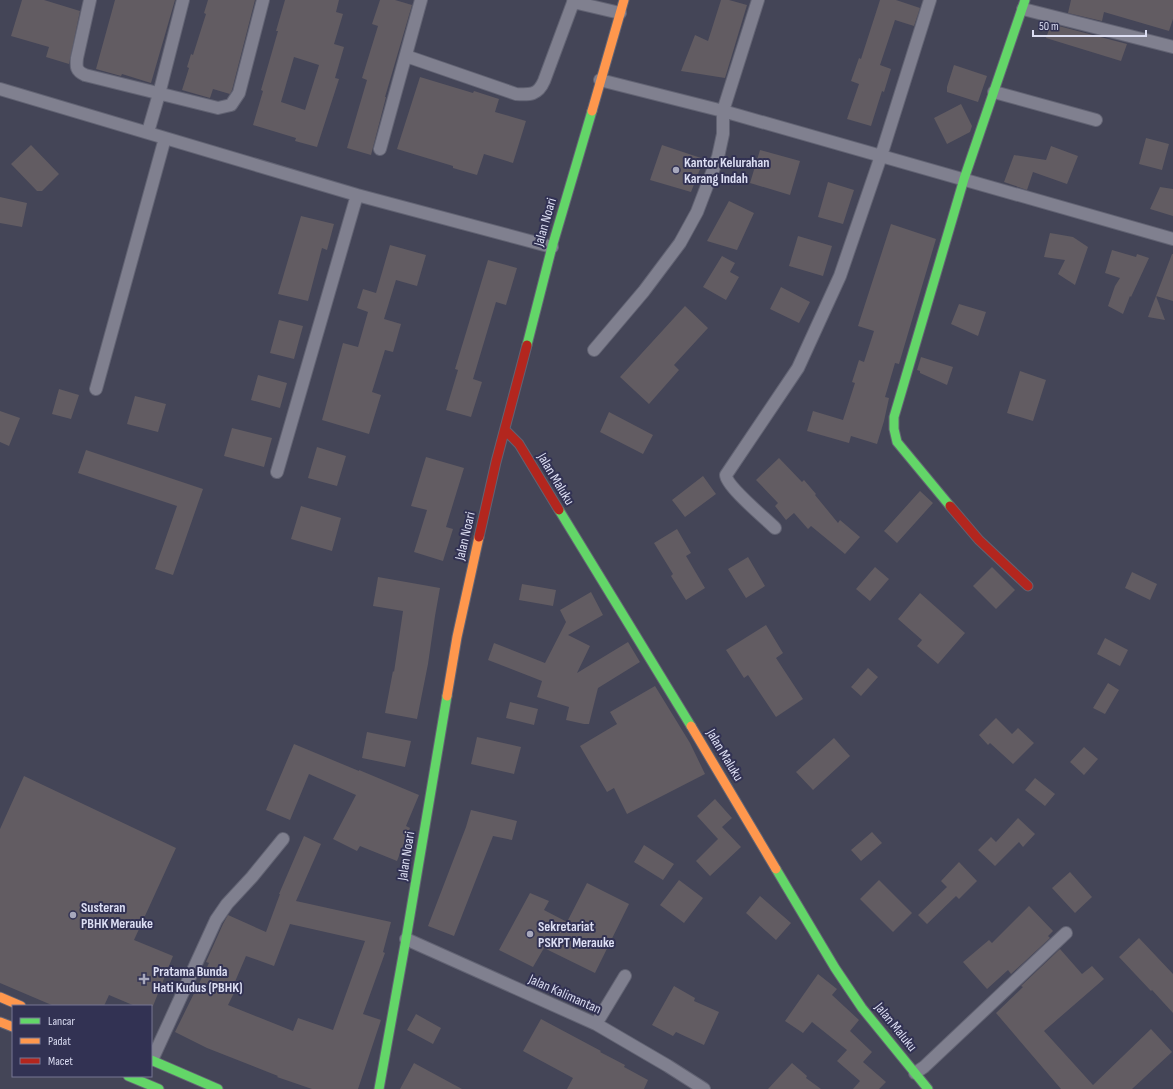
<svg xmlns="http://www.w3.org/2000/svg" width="1173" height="1089" viewBox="0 0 1173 1089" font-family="'Sofia Sans Condensed',sans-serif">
<rect width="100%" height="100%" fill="#444557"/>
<path fill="#625c62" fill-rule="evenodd" d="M22,0h22l36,11 -11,53 -23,-7 3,-10 -38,-11z
M115,0h60l-24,83 -29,-9 -1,2 -25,-7z
M208,0h47l-23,90 -2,4 -17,-5 -3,9 -28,-8 7,-22 -2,-1 4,-13 2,1 13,-41 -2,-1z
M285,0h54l-3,12 7,2 -9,30 10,3 -9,31 4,1 -22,68 -22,-6 1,-3 -43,-13 10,-34 -2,-1 17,-59h-2zM294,57l25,8 -14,45 -24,-8z
M380,0h15l17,5 -27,92h1l-15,58 -24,-7 20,-68 -5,-2 16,-52 -6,-2z
M721,0h8l18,5 -22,73 -44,-7 14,-36 13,6z
M880,0h16l24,8 -6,18 -19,-6 -15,45 11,4 -7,23 -2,-1 -11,35 -24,-7 12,-35 -8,-3 8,-23 2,1z
M1071,0h102v19l-4,12 -65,-19 -2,9 -34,-8z
M1051,24l76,20 -6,17 -75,-23z
M954,65l33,11 -9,26 -31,-10v-5z
M420,77l53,16 1,-2 25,8 -4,13 31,9 -13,42 -29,-9 -7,21 -24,-7v-2l-56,-17z
M961,104l11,22 -2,6 -23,12 -13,-26z
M1146,138l23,6 -7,26 -23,-6z
M31,145l28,29 -17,17h-5l-26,-27z
M662,145l42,14 -13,33 -41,-12z
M1051,146l27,10 -11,28 -34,-12 -6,18 -23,-8 10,-27 32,5z
M760,150l40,11 -10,34 -40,-12z
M828,182l26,8 -11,34 -25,-7z
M1160,187l13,2v27l-23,-7z
M0,197l27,6 -5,24 -22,-4z
M729,201l25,12 -17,37 -30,-9z
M301,216l33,8 -7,26 -5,-2 -14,53 -30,-7z
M891,224l45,15 -37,125 -4,-1 -10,34 4,1 -5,23 -7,23 -26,-8 -2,7 -42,-12 6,-20 30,9 12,-37 -3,-1 7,-22 5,2 10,-31 -16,-5z
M1050,233l23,4 15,10 -13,38 -17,-11 7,-14 -21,-3z
M798,236l34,10 -9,30 -34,-10z
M390,245l36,10 -9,31 -21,-6 -12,39 17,5 -8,28 -8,-2 -13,42 9,3 -12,39 -47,-14 21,-77 15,4 10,-35 -11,-4 6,-19 13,4z
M1112,250l24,7 1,-3 12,4 -18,39 -1,-1 -7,18 -15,-8 7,-20 5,-8 -15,-5z
M1172,254h1v47l-17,-5 9,24 -17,-3z
M722,256l13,7 -5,9 9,5 -13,23 -23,-13z
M488,260l29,8 -11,37 -10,-3 -23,77 9,3 -11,35 -25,-7 12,-40 -3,-1z
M781,287l29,15 -11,21 -29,-14z
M959,304l27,8 -8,24 -27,-12z
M685,306l23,22 -34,37 5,5 -30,34 -29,-27z
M279,320l24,6 -9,33 -24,-6z
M921,357l32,10 -6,18 -27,-12v-2l-3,-1z
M1020,371l26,9 -13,41 -26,-8z
M258,375l29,8 -7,25 -29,-8z
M59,389l20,6 -8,24 -19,-5z
M135,396l31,8 -8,28 -31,-8z
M0,411l20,7 -11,28 -9,-4z
M609,412l44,23 -10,19 -43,-22z
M232,428l40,10 -8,29 -40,-11z
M317,447l29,9 -9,30 -29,-8z
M86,450l117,39 -30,86 -18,-6 22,-63 -99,-33z
M426,457l38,11 -18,59 7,2 -10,32 -29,-9 13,-42 -16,-4z
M779,458l23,24 2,-2 12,14 -1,1 23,28 2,-3 20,17 -15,17 -34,-28 -3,3 -14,-16 -8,7 -11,-14 3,-3 -22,-23z
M703,476l13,18 -31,23 -13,-17z
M920,491l13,12 -36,40 -13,-12z
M301,506l40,12 -9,33 -41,-12z
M677,529l14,24 -5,3 19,32 -19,12 -15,-24 2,-2 -19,-31z
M748,557l17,29 -19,12 -18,-29z
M875,567l14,12 -19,22 -14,-12z
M992,567l23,23 -19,19 -23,-23z
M1132,572l25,12 -7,16 -25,-12z
M378,577l62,11 -5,28 -7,48 -11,55 -32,-6 8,-42 1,1 9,-61 -30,-5z
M522,584l34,6 -3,16 -34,-6z
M591,592l12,23 -35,20 22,11 -13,27 51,-31 12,20 -42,26 -9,36h-5l-18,-4 3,-13 -32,-10 5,-16 -54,-21 6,-17 51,20 21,-41 -6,-12z
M920,593l45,40 -27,31 -21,-18 5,-6 -24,-21z
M766,625l17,28 -7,5 27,41 -27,18 -28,-42 -4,3 -18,-28z
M1105,638l23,12 -8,16 -23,-12z
M868,668l10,9 -17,19 -10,-9z
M1108,683l11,7 -14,24 -12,-6z
M655,686l35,57 15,31 -78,40 -13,-26 -7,4 -27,-46 37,-22 -7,-12z
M510,702l28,7 -4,16 -28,-7z
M996,718l16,16 6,-6 16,15 -21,21 -23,-21 -2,2 -9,-10z
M367,732l44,9 -6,26 -43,-9z
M477,737l44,10 -7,27 -43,-10z
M834,738l16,18 -37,34 -17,-18z
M294,744l65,27v-1l60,25 -13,31 4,2 -13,33 -37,-15 -3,5 -24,-12 23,-44 -47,-21 -19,46 -24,-10z
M1084,747l14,12 -14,16 -14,-13z
M24,776l152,72 -42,92 39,16 -20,50h-18l-26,-11 -5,11h-50l-54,-23v-154z
M1035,778l20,16 -10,12 -20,-16z
M715,799l17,19 -10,9 19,20 -31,29 -14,-15 22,-22 -21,-23z
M471,810l46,11 -5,19 -19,-4 -39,100 -26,-10 38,-99z
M1018,818l17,16 -12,13 -4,-5 -24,24 -17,-16 13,-13 5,5z
M872,832l10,11 -21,18 -10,-11z
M304,836l17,8 -25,57 95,21 -8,30 2,1 -22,61 18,6 -23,69h-46l-35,-12 1,-1 -71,-28 -32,-16 34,-69 -3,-1 17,-38 5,-9 38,17 14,-38h-1zM290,924l75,17 -32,89 -35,-12 -5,13 -65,-26 10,-20 -4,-1 12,-28 28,10z
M644,845l30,19 -11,16 -29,-18z
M959,862l18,19 -18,18 -3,-3 -29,28 -9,-9 29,-28 -6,-6z
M1070,872l22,25 -17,16 -23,-25z
M679,880l24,18 -19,25 -24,-18z
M879,880l33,33 -19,19 -33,-33z
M587,883l42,21 -34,69 -51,-25 -11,19 -34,-17 31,-57 19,8 -5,9 23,12z
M760,896l31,27 -15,17 -30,-27z
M1029,906l24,25 -5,5 2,2 -39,36 -3,-4 -21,19 -24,-27 26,-22 3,3z
M1139,938l34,36v39l-21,-23 -1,1 -32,-34z
M1060,949l22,25 10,-8 12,13 -60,52 49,54 58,-56 21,23 -40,37h-71l-65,-76 27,-26 -2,-1z
M818,974l19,15 -5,6 27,25 -9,11 22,21 -9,10 23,20 -7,7h-26l7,-8 -23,-20 10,-11 -35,-28 -9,11 -18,-12z
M674,986l21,12 -1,3 25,11 -15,33 -28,-13 -3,4 -21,-11z
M416,1014l25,14 -8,16 -26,-14z
M541,1019l60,32 -1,1 25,13 -1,2 24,13 -4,9h-77l6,-11 -50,-27z
M414,1063l48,26h-62z
M792,1063l15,13 -1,2 15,11h-53z"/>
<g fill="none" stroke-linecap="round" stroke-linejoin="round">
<g stroke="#626373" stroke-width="14">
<path id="street" d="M90,0l-13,58c-1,9 -1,13 8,17l133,33 13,-3 8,-12 24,-93
M573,2l47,11
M1023,9l150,38
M406,56l110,38c14,1 22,1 28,-13l30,-81
M600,80l123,31 450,128
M0,89l357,106 195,52
M994,92l102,28
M148,132l11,-38 24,-94
M380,149l41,-149
M594,350l50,-59 36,-48 17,-31 21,-55 5,-23v-23l35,-111
M96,389l69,-251
M277,472l80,-277
M775,528c-9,-9 -49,-42 -49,-53l72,-107 42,-92 41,-120 49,-156
M406,939l190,85 72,42 36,23
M596,1024l29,-48
M152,1060l64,-140 11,-16 25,-27 31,-38
M915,1073l9,-6 142,-134"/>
</g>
<g stroke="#626373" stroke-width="11">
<path id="fast" d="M527,345l25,-98 40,-136
M950,506l-53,-64 -3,-13v-12l70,-238 61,-179
M559,510l132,216
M776,869l59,99 27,40 66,81
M151,1060l67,29
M128,1076l31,13
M379,1089l27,-150 41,-243"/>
</g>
<g stroke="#626373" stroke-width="11">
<path id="slow" d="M592,111l32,-111
M447,696l10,-59 22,-100
M691,726l85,143
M0,997l21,9
M0,1022l13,5"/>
</g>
<g stroke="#626373" stroke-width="11">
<path id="jam" d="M505,430l14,14 40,66
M950,506l29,34 49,46
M479,537l17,-75 31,-117"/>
</g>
<use href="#street" stroke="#80808f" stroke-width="12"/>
<use href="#fast" stroke="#63d668" stroke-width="9"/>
<use href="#slow" stroke="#ff974d" stroke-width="9"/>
<use href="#jam" stroke="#b3261e" stroke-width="9"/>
</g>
<g fill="#a7a8bc" stroke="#323253" stroke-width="1.5">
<circle cx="676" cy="170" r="4"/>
<circle cx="73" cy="915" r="4"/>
<circle cx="530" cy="934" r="4"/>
<path d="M142 973h4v4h4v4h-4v4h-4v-4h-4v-4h4z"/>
</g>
<g text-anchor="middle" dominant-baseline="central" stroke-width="4" stroke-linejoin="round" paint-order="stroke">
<g font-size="14" font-weight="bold" fill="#dcdef3" stroke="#323253" text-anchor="start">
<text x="684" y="162">Kantor Kelurahan<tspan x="684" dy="16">Karang Indah</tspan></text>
<text x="81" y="907">Susteran<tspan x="81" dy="16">PBHK Merauke</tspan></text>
<text x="538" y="926">Sekretariat<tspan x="538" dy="16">PSKPT Merauke</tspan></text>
<text x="153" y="971">Pratama Bunda<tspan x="153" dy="16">Hati Kudus (PBHK)</tspan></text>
</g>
<g font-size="14" fill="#dcdef3" stroke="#323253">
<text transform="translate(545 222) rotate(-74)">Jalan Noari</text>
<text transform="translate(556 479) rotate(59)">Jalan Maluku</text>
<text transform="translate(465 536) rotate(-77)">Jalan Noari</text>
<text transform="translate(725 755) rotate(59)">Jalan Maluku</text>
<text transform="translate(406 856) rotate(-81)">Jalan Noari</text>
<text transform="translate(565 994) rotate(24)">Jalan Kalimantan</text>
<text transform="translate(896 1027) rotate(51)">Jalan Maluku</text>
</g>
</g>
<rect x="12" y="1005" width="140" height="72" fill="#323253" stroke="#767793"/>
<rect x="20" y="1018" width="20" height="6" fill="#63d668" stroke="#767793"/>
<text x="48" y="1025" font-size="12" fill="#dcdef3">Lancar</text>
<rect x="20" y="1038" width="20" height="6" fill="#ff974d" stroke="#767793"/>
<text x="48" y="1045" font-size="12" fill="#dcdef3">Padat</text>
<rect x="20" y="1058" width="20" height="6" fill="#b3261e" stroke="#767793"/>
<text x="48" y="1065" font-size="12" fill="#dcdef3">Macet</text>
<path d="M1033 30v6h113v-6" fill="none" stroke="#dcdef3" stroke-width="2"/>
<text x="1039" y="30" font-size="12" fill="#dcdef3" stroke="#323253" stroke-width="3" paint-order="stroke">50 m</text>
</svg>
